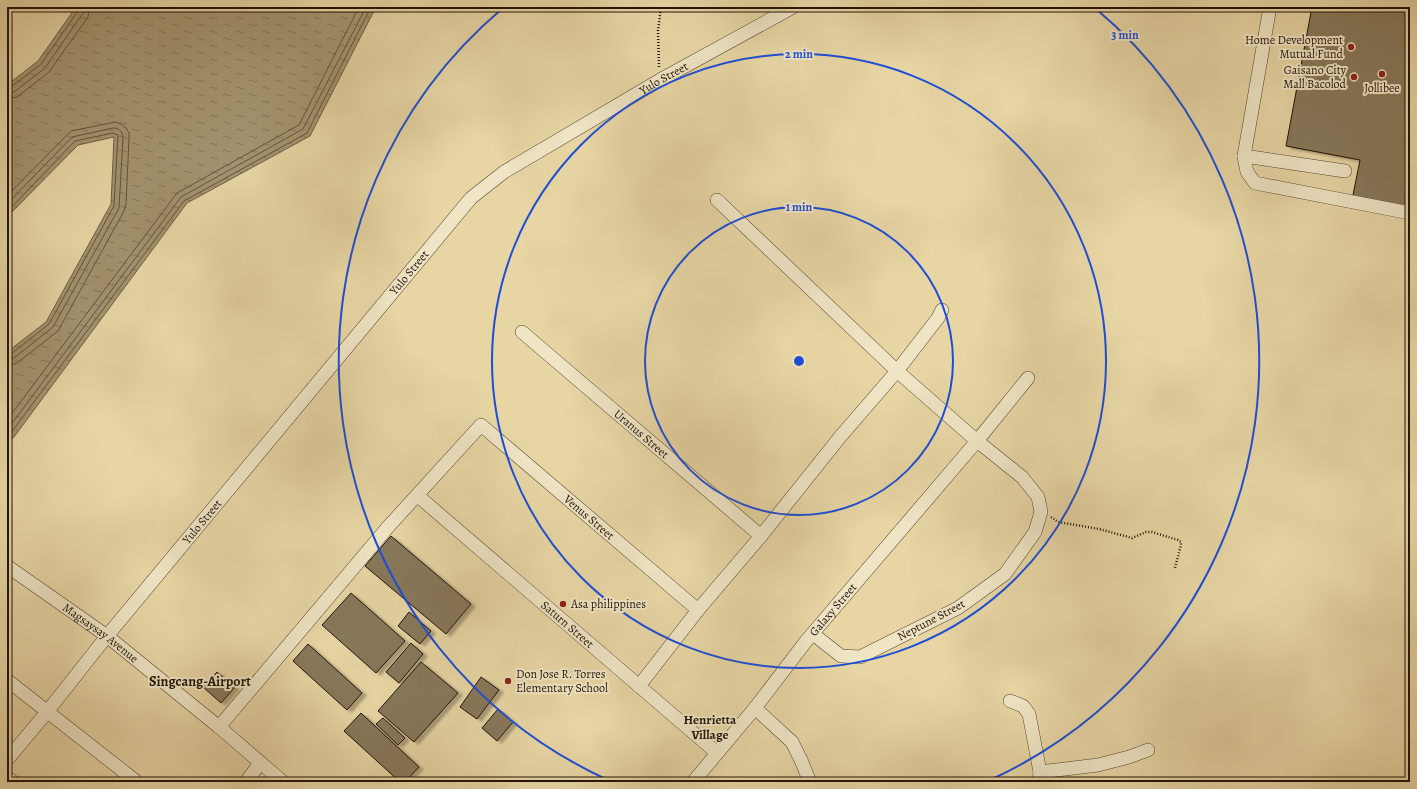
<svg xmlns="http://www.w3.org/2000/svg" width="1417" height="789" viewBox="0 0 1417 789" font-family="Alegreya,serif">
<defs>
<pattern id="water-ripples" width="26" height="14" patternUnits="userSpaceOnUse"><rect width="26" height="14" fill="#a3936f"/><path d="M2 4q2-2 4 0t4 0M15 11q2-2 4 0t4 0" fill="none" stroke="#847759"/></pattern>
<filter id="shadow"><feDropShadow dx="4.5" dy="2.5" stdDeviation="1" flood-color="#0004"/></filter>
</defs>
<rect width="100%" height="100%" fill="#e7d5a4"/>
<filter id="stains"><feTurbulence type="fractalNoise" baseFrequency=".005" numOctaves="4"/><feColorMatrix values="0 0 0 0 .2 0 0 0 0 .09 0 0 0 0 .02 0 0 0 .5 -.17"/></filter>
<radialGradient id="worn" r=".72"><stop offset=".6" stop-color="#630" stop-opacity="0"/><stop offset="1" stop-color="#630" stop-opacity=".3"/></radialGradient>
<path fill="url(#water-ripples)" stroke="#6f6046" d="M76,7h300l-66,129 -123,67 -173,234 -7,7v-92l39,-30 65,-118 3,-67 -36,8 -71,72v-132l31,-24z
M928,7h92c-31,4 -61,6 -92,0z"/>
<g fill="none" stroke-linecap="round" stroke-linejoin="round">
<path stroke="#62533c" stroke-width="1" d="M7,88l4,-1 30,-23 37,-53 1,-4
M7,93l7,-1 31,-24 38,-55 1,-6
M7,99l10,-2 32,-25 39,-55 2,-10
M7,196l64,-65 44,-9 6,2 5,4 3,5v6l-3,65 -2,7 -66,120 -41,32 -10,3
M7,204l65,-67 41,-9c6,0 10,4 10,10l-4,70 -66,119 -39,31 -7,2
M7,212l68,-71 38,-8 5,2 -4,71 -65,118 -38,30 -4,1
M7,420l170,-227 122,-68 60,-118
M7,430l174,-233 122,-68 63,-122
M7,438l177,-237 123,-68 64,-126"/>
</g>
<path fill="#87785a" stroke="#201309" filter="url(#shadow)" d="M1312,7h98v203l-58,-10 8,-40 -74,-14z
M391,536l80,68 -25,30 -81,-68z
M351,593l54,48 -29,32 -54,-48z
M409,612l22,19 -11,13 -22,-18z
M411,643l12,11 -24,29 -13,-11z
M308,644l54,49 -15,17 -54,-49z
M421,662l37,31 -44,49 -36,-31z
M217,672l18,15 -14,16 -18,-16z
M481,677l18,13 -22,29 -17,-12z
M498,709l15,13 -16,19 -15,-13z
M361,713l58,54 -14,15h-5l-56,-51z
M383,718l22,20 -7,7 -22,-21z"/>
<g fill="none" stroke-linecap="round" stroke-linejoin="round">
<g stroke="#524430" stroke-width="14">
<g id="minor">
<path d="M1270,7l-26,149 3,16 8,11 155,30"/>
<path d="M1244,156l101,15"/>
<path d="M717,200l180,171 80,70 45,36 16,20 3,15 -6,20 -30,42 -47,34 -98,49 -19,-1 -28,-22"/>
<path id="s1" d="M522,332l239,204"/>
<path id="s2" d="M418,496l299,257"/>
<path id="s3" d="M7,566l100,70 112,91 64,55"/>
<path d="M7,680l130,102"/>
<path d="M639,686l59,-76 63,-74 79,-99 57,-66 34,-44 7,-9 4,-8"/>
<path d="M1010,701l13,5 6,8 11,58"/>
<path d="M755,708l37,34 9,18 9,22"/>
<path id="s4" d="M219,727l169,-200 93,-102 217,185"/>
<path id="s5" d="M7,760l40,-48 60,-76 364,-438 33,-26 156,-92 133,-73"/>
<path d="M7,777l6,5"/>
<path d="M246,782l14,-19"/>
<path id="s6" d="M693,782l62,-74 52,-68 170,-199 51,-63"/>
<path d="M1039,782l1,-10 58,-7 31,-8 19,-7"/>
</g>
</g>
<path stroke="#201309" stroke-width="2.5" stroke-dasharray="1 2" stroke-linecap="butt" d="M659,67l-1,-36 3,-24
M1051,517l7,5 41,7 33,9 14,-6h6l26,8 3,2v3l-6,23"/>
<use href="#minor" stroke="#efe4c4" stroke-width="13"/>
</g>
<g fill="none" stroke="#1d4ed8" stroke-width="2">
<circle cx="799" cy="361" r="154"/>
<circle cx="799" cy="361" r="307"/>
<path d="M608 780A461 461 0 0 1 503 8M1095 8A461 461 0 0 1 990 780"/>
</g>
<g fill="#8f2418" stroke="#efe4c4" stroke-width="1.5">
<circle cx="1351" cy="47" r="4"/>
<circle cx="1382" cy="74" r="4"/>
<circle cx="1354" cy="77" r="4"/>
<circle cx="563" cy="604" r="4"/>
<circle cx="508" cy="681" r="4"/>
</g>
<g text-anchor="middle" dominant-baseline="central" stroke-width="4" stroke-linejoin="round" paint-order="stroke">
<g font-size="12" fill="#201309" stroke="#efe4c4" text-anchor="end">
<text x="1343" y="40">Home Development<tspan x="1343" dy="14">Mutual Fund</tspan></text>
<text x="1346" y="70">Gaisano City<tspan x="1346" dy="14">Mall Bacolod</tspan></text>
<text x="1382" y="88" text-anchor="middle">Jollibee</text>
<text x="571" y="604" text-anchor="start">Asa philippines</text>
<text x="516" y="674" text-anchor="start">Don Jose R. Torres<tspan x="516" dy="14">Elementary School</tspan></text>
</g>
<g font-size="12" fill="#201309" stroke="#efe4c4">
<text stroke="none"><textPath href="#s5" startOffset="956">Yulo Street</textPath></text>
<text stroke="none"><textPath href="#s5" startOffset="632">Yulo Street</textPath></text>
<text stroke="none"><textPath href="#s1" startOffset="157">Uranus Street</textPath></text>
<text stroke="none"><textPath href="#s4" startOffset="542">Venus Street</textPath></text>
<text stroke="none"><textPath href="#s5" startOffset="308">Yulo Street</textPath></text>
<text stroke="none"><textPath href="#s6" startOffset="222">Galaxy Street</textPath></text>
<text transform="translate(931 620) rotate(-28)">Neptune Street</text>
<text stroke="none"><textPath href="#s2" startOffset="197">Saturn Street</textPath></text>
<text stroke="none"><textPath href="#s3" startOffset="115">Magsaysay Avenue</textPath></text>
</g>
<g font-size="13" font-weight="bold" fill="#201309" stroke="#efe4c4">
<text x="710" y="719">Henrietta<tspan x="710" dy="15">Village</tspan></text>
</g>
<g font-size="14" font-weight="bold" fill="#201309" stroke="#efe4c4">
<text x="200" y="681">Singcang-Airport</text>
</g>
</g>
<circle cx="799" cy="361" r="6" fill="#1d4ed8" stroke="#efe4c4" stroke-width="2"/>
<g font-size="12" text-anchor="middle" font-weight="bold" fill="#1d4ed8" stroke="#efe4c4" stroke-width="4" stroke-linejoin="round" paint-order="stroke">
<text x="1125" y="39">3 min</text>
<text x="799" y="58">2 min</text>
<text x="799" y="211">1 min</text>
</g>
<rect width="1417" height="789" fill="none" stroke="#e7d5a4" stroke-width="24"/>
<rect x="8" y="8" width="1401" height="773" fill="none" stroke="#201309" stroke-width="2"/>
<rect x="12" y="12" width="1393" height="765" fill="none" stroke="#201309"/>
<rect width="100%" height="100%" filter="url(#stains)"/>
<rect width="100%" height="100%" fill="url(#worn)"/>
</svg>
